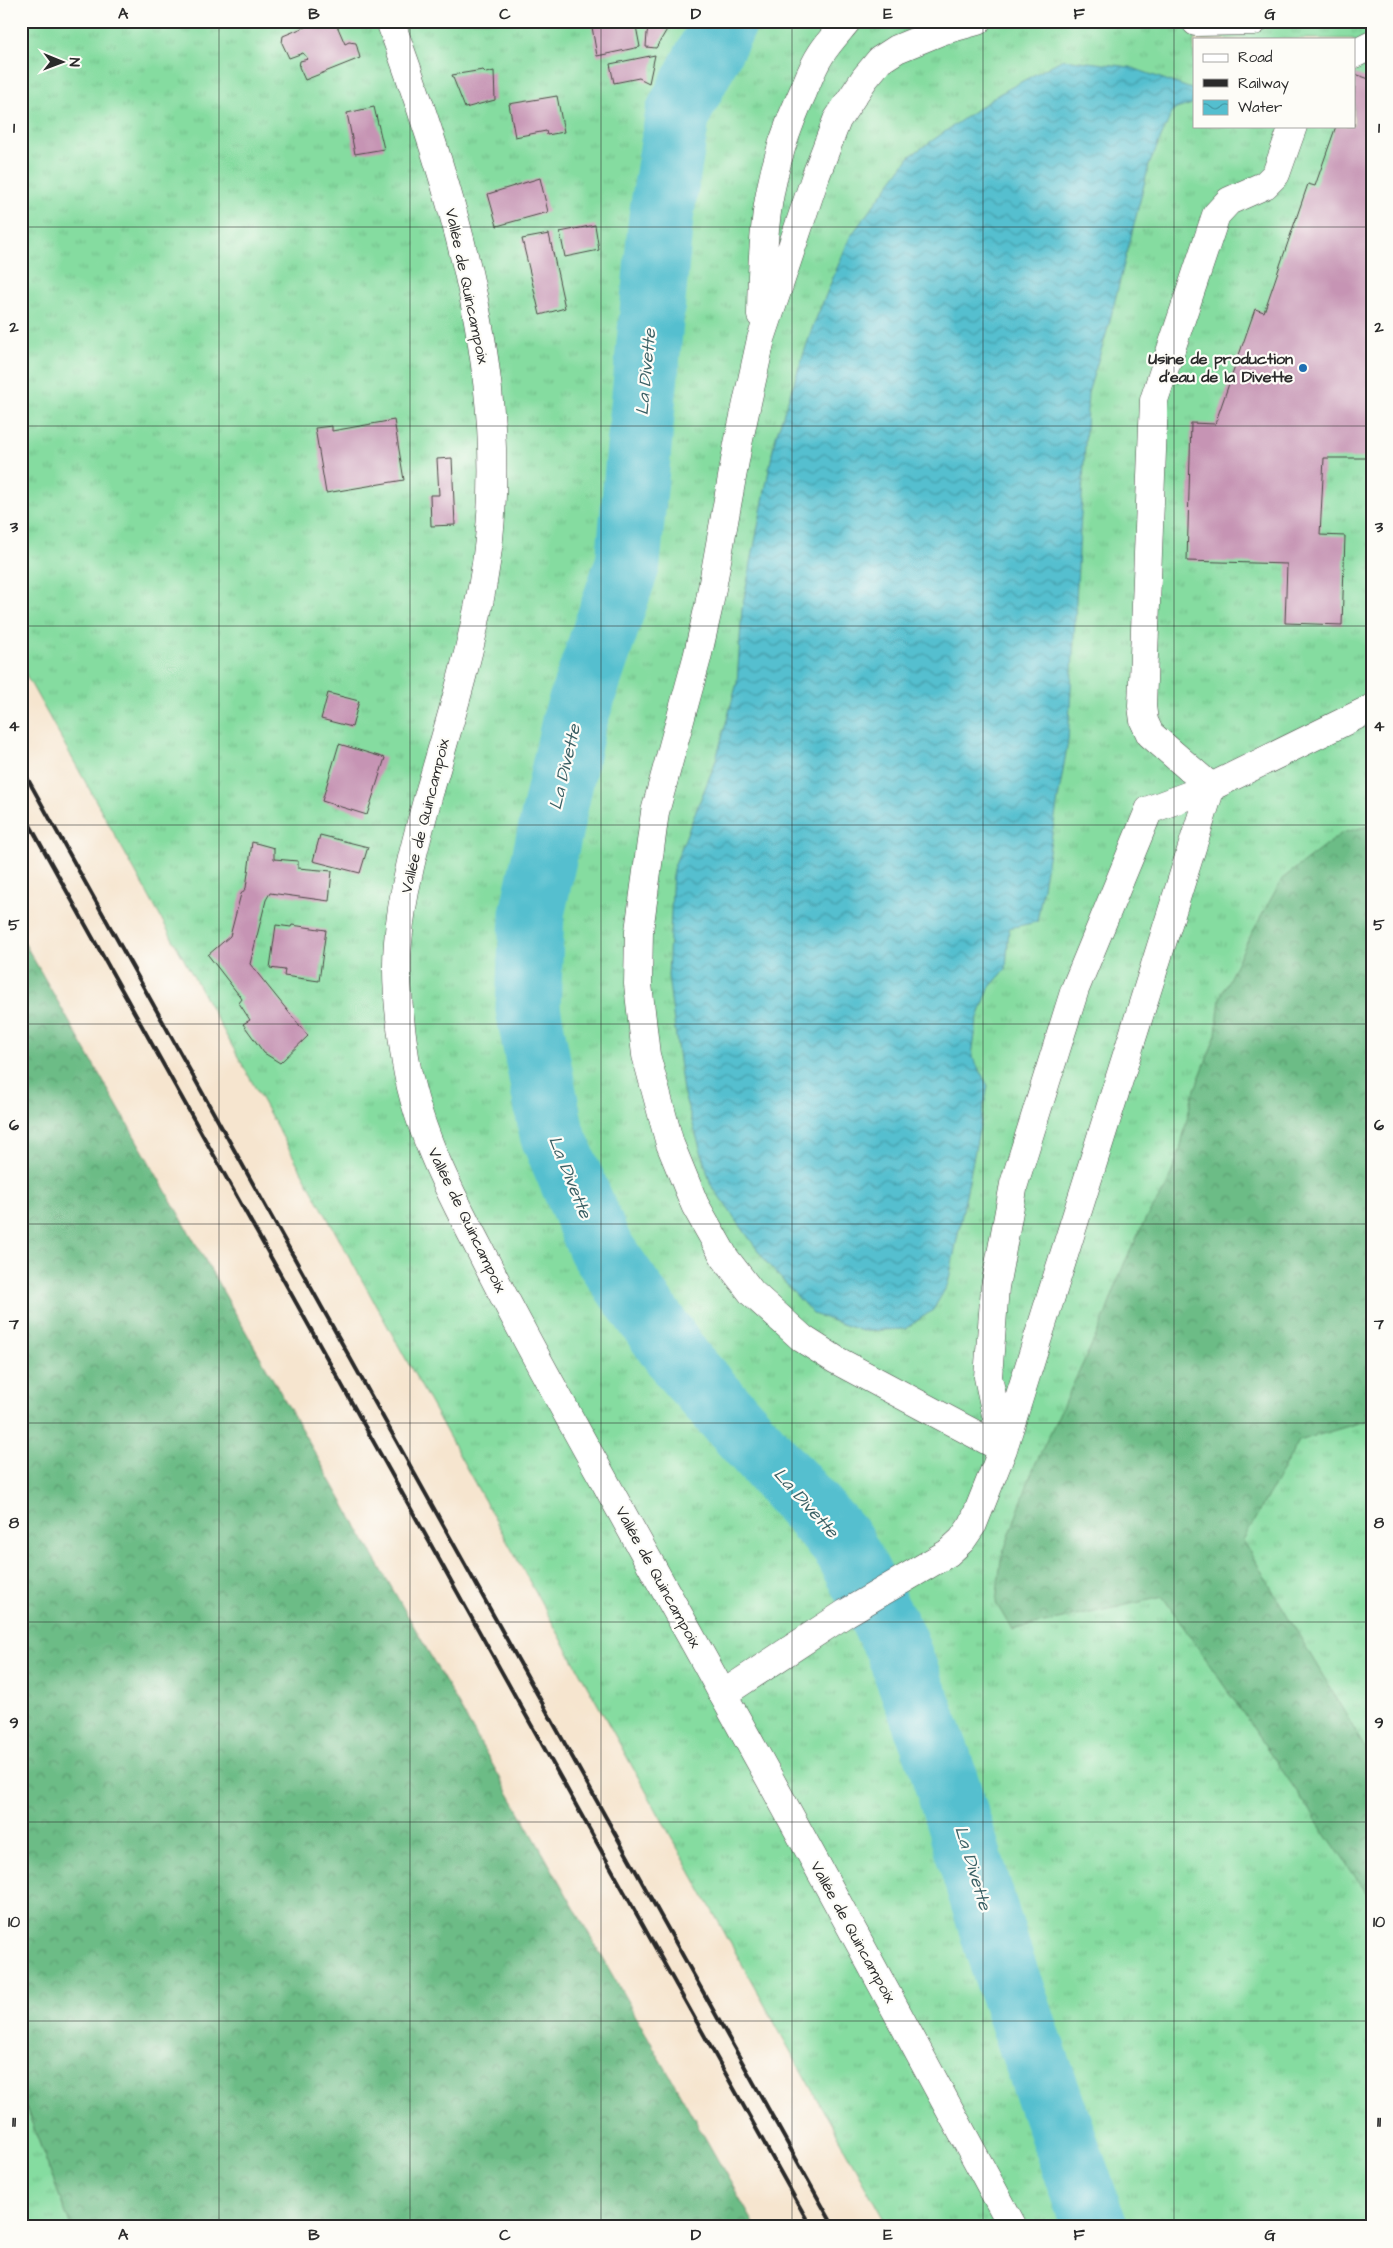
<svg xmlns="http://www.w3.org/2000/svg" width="1393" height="2248" viewBox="0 0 1393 2248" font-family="'Architects Daughter',sans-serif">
<defs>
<pattern id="grass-tufts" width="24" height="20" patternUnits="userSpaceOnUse" patternTransform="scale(1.25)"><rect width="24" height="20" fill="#85dca0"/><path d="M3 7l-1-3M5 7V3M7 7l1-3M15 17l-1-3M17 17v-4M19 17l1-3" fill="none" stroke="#73bd8a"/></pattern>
<pattern id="forest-crowns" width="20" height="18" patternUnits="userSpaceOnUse" patternTransform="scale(1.25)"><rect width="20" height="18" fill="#6cbc86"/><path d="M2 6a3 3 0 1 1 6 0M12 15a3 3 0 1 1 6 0" fill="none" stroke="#59996e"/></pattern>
<pattern id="water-waves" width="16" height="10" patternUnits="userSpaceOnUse" patternTransform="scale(1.25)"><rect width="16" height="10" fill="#54bfcf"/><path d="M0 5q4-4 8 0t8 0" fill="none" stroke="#469ba8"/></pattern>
</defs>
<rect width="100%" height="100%" fill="#fdfcf7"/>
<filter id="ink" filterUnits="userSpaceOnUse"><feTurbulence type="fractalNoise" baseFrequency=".02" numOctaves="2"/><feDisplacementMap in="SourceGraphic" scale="10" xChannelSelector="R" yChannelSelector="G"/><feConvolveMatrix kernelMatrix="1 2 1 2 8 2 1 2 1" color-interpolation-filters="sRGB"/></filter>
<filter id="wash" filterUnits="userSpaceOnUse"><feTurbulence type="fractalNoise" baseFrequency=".0096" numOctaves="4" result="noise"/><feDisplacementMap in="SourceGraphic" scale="20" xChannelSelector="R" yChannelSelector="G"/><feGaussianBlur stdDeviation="1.12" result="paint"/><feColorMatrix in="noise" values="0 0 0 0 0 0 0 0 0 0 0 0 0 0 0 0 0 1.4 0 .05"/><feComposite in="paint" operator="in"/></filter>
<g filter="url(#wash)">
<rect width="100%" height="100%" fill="#f6e5cf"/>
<path fill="url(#grass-tufts)" stroke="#588466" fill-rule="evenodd" d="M21,21h1351v2206h-484l-867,-1561zM1194,39h160v87h-160z
M21,2094l50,133h-50z"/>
<path fill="url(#forest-crowns)" stroke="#4c7458" d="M1372,825v594l-73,22 -56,99 123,209 6,5v147l-209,-304 -151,33 -16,-27 5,-44 32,-90 70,-148 21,-57 22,-46 20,-30 14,-38 12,-53 24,-62 4,-37 26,-54 36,-65 60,-46z
M21,937l735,1290h-685l-50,-133z"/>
<path fill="url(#water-waves)" stroke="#40757d" d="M1063,59l67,8 64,23 -2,14 -19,6 -24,55 -41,163 -20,65 -20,348 -31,181 -28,6 -3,41 -17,19 -12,33 -5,35 16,30 -40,198 -15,26 -28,19 -43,2 -49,-17 -46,-51 -56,-78 -28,-94 -15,-115 5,-107 42,-106 22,-80 5,-74 33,-170 38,-113 37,-89 60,-81 89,-62z"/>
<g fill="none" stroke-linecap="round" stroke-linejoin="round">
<path stroke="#54bfcf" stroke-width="65" d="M725,21l-47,92 -17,104 -33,346 -54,159 -42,192 -4,95 24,125 48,113 82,117 160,179 54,102 43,114 62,201 94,267"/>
</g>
<g id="blocks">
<path fill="#c694b4" d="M313,21h22l10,23 4,-2 7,1 4,15 -55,22 -6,-13 1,-6 8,-2 -5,-6 -14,5 -7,-15 1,-7 29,-12z
M591,21h44l5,26 -43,9z
M650,21h22l-16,27 -10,-1 1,-14z
M655,55l-6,28 -10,-5 -25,5 -4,-19z
M483,70l3,3 8,-2 1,29 -30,8 -13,-33z
M1355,74l17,6v367l-4,11h-44l-4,77 25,1 -3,89 -57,-2 2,-59 -100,-3 4,-138 24,1 40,-115 9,3 44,-128 7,2 21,-60h18z
M557,96l7,36 -17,3 -1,-4 -31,6 -6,-33z
M374,107l10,42 -29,5 -8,-41z
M540,178l8,34 -51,14 -9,-32z
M595,225l4,25 -34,7 -5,-25z
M549,234l16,74 -25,7 -18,-76z
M394,420l10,60 -78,13 -11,-65 17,-2v5z
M452,458l3,67 -24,1 -1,-31h9l-2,-36z
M328,693l31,8 -7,26 -31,-8z
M339,744l46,14 -18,57 -45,-14z
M320,835l48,12 -8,26 -47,-12z
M252,842l22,6v11l24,2v7l34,3 -3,30 -59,-8 -4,7 -16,64 58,72 -28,27 -16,-10 -21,-29 7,-4 -11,-17 3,-4 -34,-44 22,-19 11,-42 5,-6z
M276,925l15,2 1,-2 34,5 -7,51 -35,-5 1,-6 -15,-2z"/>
</g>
</g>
<g filter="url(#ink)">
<use href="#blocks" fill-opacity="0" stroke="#494744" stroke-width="1"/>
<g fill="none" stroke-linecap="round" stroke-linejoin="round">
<g stroke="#494744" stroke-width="29">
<path id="minor" d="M977,21l-36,10 -44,18 -17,11 -15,18 -28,42 -21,55 -55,164 -23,105 -29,161 -12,53 -42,154 -16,119 -1,53 8,71 24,89 25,61 30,53 27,35 51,46 33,21 167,89
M1196,22l58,-1
M1354,54l18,-9
M761,315c1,-84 5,-144 42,-223 5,-12 10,-26 18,-38 7,-11 17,-22 26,-33
M1211,787l-61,-53 -6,-13 -2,-15 12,-306 62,-185 13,-14 36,-16 11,-11 17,-48
M1003,1447l-15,-70 7,-90 19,-103 61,-195 74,-179 62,-23 161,-79
M723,1694l123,-81 102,-60 14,-13 11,-16 30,-75 208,-662"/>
</g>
<g stroke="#494744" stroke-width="29">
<path id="major" d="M390,21c64,176 127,371 93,561 -12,70 -33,139 -53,208 -14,50 -28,101 -32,152 -3,36 1,72 6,108 9,71 43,137 76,200 39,78 82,155 125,232 38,70 78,139 116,209 99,177 195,357 292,536"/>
</g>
<use href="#minor" stroke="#fff" stroke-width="28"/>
<use href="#major" stroke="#fff" stroke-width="28"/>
<path stroke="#2b2b2b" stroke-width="4" d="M21,767l813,1460
M21,809l790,1418"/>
</g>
</g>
<path fill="none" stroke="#2b2b2b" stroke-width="1" stroke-opacity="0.55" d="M219,21v2206M410,21v2206M601,21v2206M792,21v2206M983,21v2206M1174,21v2206M21,227h1351M21,426h1351M21,626h1351M21,825h1351M21,1024h1351M21,1224h1351M21,1423h1351M21,1622h1351M21,1822h1351M21,2021h1351"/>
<circle fill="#1f6fb2" stroke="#fdfcf7" stroke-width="2" cx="1303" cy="368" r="5"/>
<g text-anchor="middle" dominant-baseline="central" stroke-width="4.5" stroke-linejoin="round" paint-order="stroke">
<g font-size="16" fill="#2b2b2b" stroke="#fdfcf7">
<text transform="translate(467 286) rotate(78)">Vallée de Quincampoix</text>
<text transform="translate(425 816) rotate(-76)">Vallée de Quincampoix</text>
<text transform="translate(467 1220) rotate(64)">Vallée de Quincampoix</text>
<text transform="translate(658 1577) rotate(61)">Vallée de Quincampoix</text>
<text transform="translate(853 1932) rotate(61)">Vallée de Quincampoix</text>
</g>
<g font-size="16" font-weight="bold" fill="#2b2b2b" stroke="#fdfcf7" text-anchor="end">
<text x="1293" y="359">Usine de production<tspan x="1293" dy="18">d'eau de la Divette</tspan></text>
</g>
<g font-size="18" font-style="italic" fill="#395f64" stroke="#fdfcf7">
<text transform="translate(646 372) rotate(-85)">La Divette</text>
<text transform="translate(565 767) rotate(-77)">La Divette</text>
<text transform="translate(570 1177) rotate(68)">La Divette</text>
<text transform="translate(806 1503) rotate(48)">La Divette</text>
<text transform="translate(973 1868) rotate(73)">La Divette</text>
</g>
</g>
<rect width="1393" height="2248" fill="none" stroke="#fdfcf7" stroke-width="55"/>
<rect x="1193" y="38" width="162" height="90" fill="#fdfcf7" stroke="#a9a8a5"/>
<rect x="1203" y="54" width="25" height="8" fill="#ffffff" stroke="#a9a8a5"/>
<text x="1238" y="62" font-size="15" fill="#2b2b2b">Road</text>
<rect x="1203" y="79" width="25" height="8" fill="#2b2b2b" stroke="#a9a8a5"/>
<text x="1238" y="88" font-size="15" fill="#2b2b2b">Railway</text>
<rect x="1203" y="100" width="25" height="15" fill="url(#water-waves)" stroke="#a9a8a5"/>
<text x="1238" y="112" font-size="15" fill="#2b2b2b">Water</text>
<g transform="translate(62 62) rotate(91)" stroke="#fdfcf7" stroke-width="4" paint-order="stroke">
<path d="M0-4L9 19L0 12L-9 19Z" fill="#2b2b2b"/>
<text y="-8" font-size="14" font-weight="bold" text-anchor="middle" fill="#2b2b2b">N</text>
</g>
<rect x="28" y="28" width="1338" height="2192" fill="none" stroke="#2b2b2b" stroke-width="2"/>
<g font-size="16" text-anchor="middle" font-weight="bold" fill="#2b2b2b">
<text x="123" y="19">A</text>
<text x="314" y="19">B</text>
<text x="505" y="19">C</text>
<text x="696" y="19">D</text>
<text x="888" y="19">E</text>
<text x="1079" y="19">F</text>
<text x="1270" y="19">G</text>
<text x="14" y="133">1</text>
<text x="1379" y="133">1</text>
<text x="14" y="332">2</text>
<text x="1379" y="332">2</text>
<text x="14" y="532">3</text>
<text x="1379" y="532">3</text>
<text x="14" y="731">4</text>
<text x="1379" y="731">4</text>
<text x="14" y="930">5</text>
<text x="1379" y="930">5</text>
<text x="14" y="1130">6</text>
<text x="1379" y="1130">6</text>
<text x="14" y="1329">7</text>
<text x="1379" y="1329">7</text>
<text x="14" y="1528">8</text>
<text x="1379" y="1528">8</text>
<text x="14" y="1728">9</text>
<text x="1379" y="1728">9</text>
<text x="14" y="1927">10</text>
<text x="1379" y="1927">10</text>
<text x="14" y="2127">11</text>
<text x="1379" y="2127">11</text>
<text x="123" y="2240">A</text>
<text x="314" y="2240">B</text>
<text x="505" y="2240">C</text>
<text x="696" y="2240">D</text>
<text x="888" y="2240">E</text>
<text x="1079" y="2240">F</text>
<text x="1270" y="2240">G</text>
</g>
</svg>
